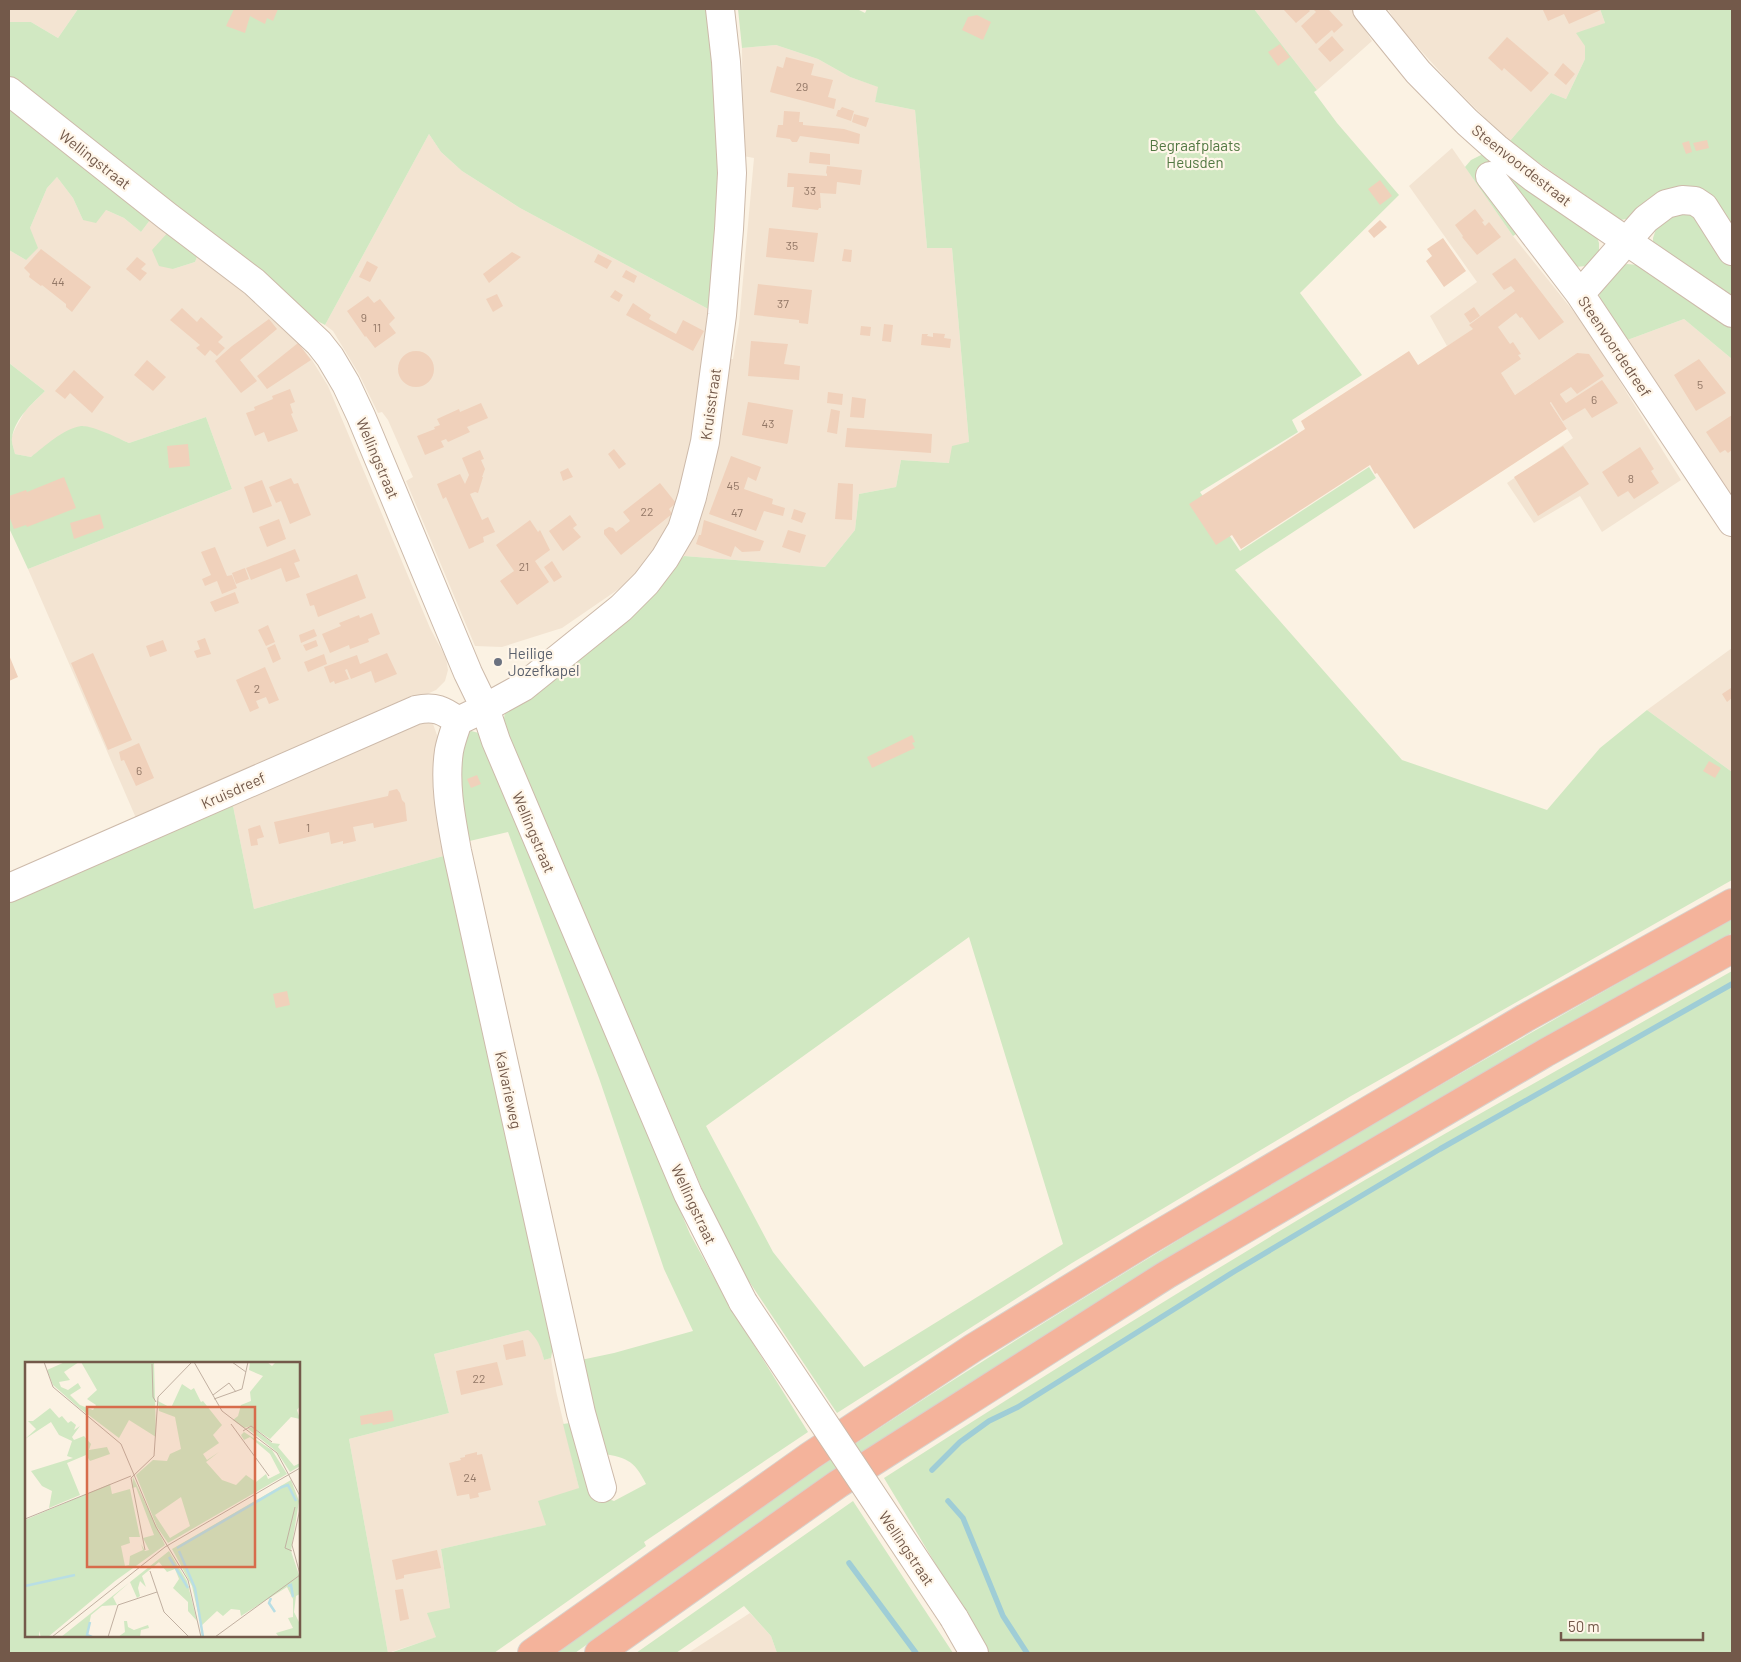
<svg xmlns="http://www.w3.org/2000/svg" width="1741" height="1662" viewBox="0 0 1741 1662" font-family="Barlow,sans-serif">
<rect width="100%" height="100%" fill="#fbf2e3"/>
<path fill="#f3e4d2" d="M9,9h69l-20,29 -27,-16h-21z
M1254,9h98l20,32 -55,49z
M1388,9h212l5,14 -20,23v13l-19,40 -15,-6 -42,49 -58,-58 -54,-60z
M776,45l42,14 32,18 29,10 -4,15 40,8 12,138h25l17,194 -19,21 -49,-3 -5,27 -37,7 -4,36 -30,37 -141,-11 24,-60 11,-53 11,-84h3l6,-35 15,-166 -11,-2 -1,-108z
M429,134l12,18 21,19 58,37 192,103 -15,108 -16,80 -21,48 -31,35 -67,46 -60,19 -27,-1 -69,-165 7,-4 -25,-57 -6,-8 -4,1 -19,-39 -26,-43 -8,-6z
M1452,148l61,88 73,91 95,153 -79,52 -22,-36 -46,27 -27,-40 66,-45 -23,-35 11,-7 -1,-2 17,-41 -62,42 -42,-65 -26,16 -17,-30 47,-34 -68,-96z
M57,177l16,21 10,22 23,-10 18,8 17,14 12,-16 17,14 3,39 22,-7 4,-10 99,91 14,17 16,26 102,242 16,30 2,12 -3,11 -9,9 -158,70 -142,58 -108,-249 204,-80 -26,-72 -77,26 -26,-11 -21,-6 -16,6 -35,25 -16,-3 -4,-15 4,-10 10,-18 20,-20 -36,-28v-113l17,10 4,-32 17,-40z
M1684,319l48,40v142l-110,-159z
M1732,648v124l-85,-62z
M427,720l6,4 4,11 -1,16 11,104 -193,54 -21,-103 180,-84z
M528,1330l7,6 6,11 3,13 7,-2 5,33 23,97 -32,37 -106,24 9,59 -13,29 -49,16 -39,-214 100,-26 -15,-59z
M750,1613l21,23 6,17h-89z"/>
<path fill="#d1e8c2" fill-rule="evenodd" d="M78,9h631l10,144 -7,158 -192,-103 -58,-37 -21,-19 -12,-18 -104,191 -15,-8 -301,-239v-58l1,2h21l27,16z
M738,9h119l8,4 2,-4h387l63,81 -3,2 23,31 62,72 -99,98 62,82 -70,45 6,12 -98,60 40,59 129,-84 7,11 -141,92 167,190 145,50 53,-62 47,-38 85,62v108l-381,216 -279,167 -235,150 -109,-163 -133,-311 -89,-202 -3,-12 2,-13 115,-96 64,-60 141,11 30,-37 4,-36 37,-7 5,-27 48,3 3,-17 17,-4 -17,-194h-25l-12,-138 -40,-8 3,-15 -28,-10 -32,-18 -42,-14 -34,3zM969,937l94,307 -199,123 -91,-115 -67,-126z
M1600,9h132v229l-26,-35 -85,17 -112,-78 42,-49 15,6 19,-40v-13l-9,-13 29,-10z
M9,103l144,113 -12,16 -17,-14 -18,-8 -10,13 -13,-3 -10,-22 -16,-21 -10,11 -17,40 8,20 -12,12 -17,-10z
M1485,153l112,84 2,6v9l-12,14 -13,1 -53,-36 -8,5 -48,-69 6,-7z
M1687,206l45,51v41l-79,-52v-8l4,-12z
M170,230l29,22 -4,10 -22,7 -14,-3 -7,-16z
M1627,264l11,1 10,4 84,59v31l-48,-40 -62,23c-13,-21 -35,-42 -14,-65 6,-7 10,-10 19,-13z
M9,363l36,28c-13,13 -30,27 -33,47 -1,4 2,11 3,16l16,3c14,-11 32,-28 50,-31 11,-1 37,12 48,17l77,-26 26,72 -204,80 -19,-41z
M471,731l8,2 211,501 38,69 80,129 -164,110 2,4 -152,107h-104l46,-16 -9,-24 23,-5 -9,-59 105,-24 -8,-24 41,-13 -16,-64 14,-2 18,72 19,7 32,-17c-12,-25 -21,-27 -48,-31l-22,-92 38,-8 79,-22 -29,-62 -65,-191 -91,-246 -47,11 -7,-48 12,-63z
M233,806l21,103 193,-54 106,492 -2,11 -7,2c-3,-13 -6,-21 -16,-30l-94,24 15,59 -100,26 39,214h-379v-758l84,-36zM26,1363h273v273h-273z
M1732,919v14c-271,152 -540,307 -801,475 -121,78 -239,161 -356,245h-21c103,-72 205,-147 310,-215 282,-185 574,-354 868,-519z
M1732,971v682h-743l-105,-175c159,-102 319,-202 481,-298 122,-71 245,-139 367,-209z
M853,1501l100,152h-176l-6,-17 -27,-30 -68,47h-40z"/>
<g fill="none" stroke-linecap="round" stroke-linejoin="round">
<path stroke="#9fcdd6" stroke-width="5.5" d="M932,1470l28,-28 29,-21 29,-14 217,-136 205,-122 292,-165
M948,1501l15,17 40,98 24,37
M849,1563l67,90"/>
</g>
<path fill="#f0d1bb" d="M234,9h44l-5,12 -6,-3 -2,6 -15,-8 -5,17 -19,-7z
M1285,9h23l2,2 -14,12 -12,-13z
M1315,9h13l15,16 -9,8 -2,-3 -16,14 -15,-18 15,-14 -2,-2z
M1545,9h58l-34,15 -5,-10 -16,7 -5,-11z
M977,15l14,7 -8,18 -21,-10 6,-13z
M1332,36l12,14 -14,12 -12,-13z
M1507,37l42,36 -18,19 -27,-24 -2,3 -14,-13z
M1280,44l10,13 -12,9 -10,-14z
M786,57l28,7 -3,11 22,5 -5,17 8,2 -2,10 -64,-17 7,-26 6,2z
M1563,63l12,11 -9,11 -12,-10z
M842,107l12,4 -3,10 -15,-5 2,-6h2z
M784,111l16,1 -1,10h4v3l41,4 16,5 -1,10 -59,-8 -3,6h-5l-2,-3 -14,-2 2,-12h5z
M854,114l15,4 -3,9 -14,-5z
M1707,140l2,8 -13,3 -3,-8z
M1689,141l3,11 -6,2 -4,-11z
M810,152l20,2v11l-21,-2z
M827,166l35,4 -2,15 -23,-3 -1,12 -16,-1 1,15h-2l-1,2 -26,-3 2,-20h-7l1,-14 39,3v-2l-1,-1z
M1380,180l12,16 -12,9 -12,-16z
M1475,209l9,12 -2,1 3,4 4,-4 12,15 -24,18 -15,-18 1,-1 -8,-11z
M1380,220l7,7 -13,11 -6,-7z
M769,228l49,5 -4,29 -48,-5z
M1443,238l23,33 -22,16 -18,-26 6,-5 -5,-7z
M41,249l50,38 -19,25 -6,-5v-3l-24,-19 -1,1 -12,-9 1,-3 -6,-6z
M844,249l8,1 -1,12 -9,-1z
M512,252l9,5 -32,26 -6,-9z
M598,254l14,7 -5,8 -13,-7z
M137,257l9,7 -5,5 6,4 -7,8 -14,-12z
M1515,258l49,64 -25,18 -17,-23 -2,1 -4,-5 -18,14 12,17 3,-2 8,12 -3,1 3,4 -20,14 14,22 62,-42 12,1 15,22 -27,18 -6,-7 -11,7 1,2 5,7 36,-23 16,23 -26,15 -7,-10 -22,13 -12,-19 -1,1 17,26 -153,100 -37,-56 -2,1 -5,-9 -129,84 -9,-14 -16,10 -27,-41 116,-75 -4,-8 108,-70 9,14 55,-36 -4,-4 46,-34 -4,-5 -7,4 -12,-16z
M367,261l11,6 -8,15 -11,-5z
M626,270l11,6 -3,7 -12,-6z
M758,284l54,6 -4,34 -9,-1v-3l-45,-5z
M615,290l8,5 -4,7 -9,-5z
M497,294l6,12 -10,6 -7,-13z
M368,296l6,7 6,-4 15,19 -6,6 7,9 -21,15 -9,-12 -1,1 -18,-26z
M633,303l18,12 -2,4 27,15 7,-14 21,11 -11,20 -67,-36z
M1474,307l6,9 -10,7 -6,-9z
M182,308l15,14 4,-5 22,20 -5,5 7,6 -8,8 -7,-6 -5,6 -9,-8 4,-3 -30,-25z
M269,319l8,10 -37,31 17,21 -16,12 -26,-32 17,-15z
M884,324l9,1 -2,17 -9,-1z
M861,326l10,1 -1,9 -10,-1z
M933,333l12,1 -1,4 7,1 -1,9 -29,-3 1,-11h6l-1,2 6,1z
M751,341l37,3 -4,20 16,2 -1,14 -51,-4z
M298,343l13,17 -44,29 -10,-13z
M398 369a18 18 0 1 1 36 0a18 18 0 1 1-36 0Z
M1699,359l27,34 -30,18 -22,-36z
M147,360l19,17 -13,14 -19,-16z
M74,370l30,27 -12,16 -22,-20 -5,6 -10,-8z
M290,389l5,13 -5,2 3,9 -2,1 7,17 -30,11 -4,-10 -9,4 -9,-23 9,-3 -1,-3 19,-8 -1,-3z
M828,392l15,2 -1,11 -15,-2z
M852,397l14,2 -2,19 -14,-1z
M748,402l45,8 -5,32 -1,2 -45,-9z
M481,403l7,15 -21,9 3,5 -22,10 -2,-3 -5,2 3,6 -19,8 -8,-19 18,-7 -1,-2 6,-2 -3,-6 22,-10 1,3z
M831,409l9,2 -3,23 -10,-2z
M1732,415v35l-4,3 -3,-3 -5,3 -14,-21z
M847,428l85,6 -1,19 -86,-6z
M188,444l2,22 -21,2 -2,-22z
M1563,446l26,38 -51,32 -24,-39z
M1640,447l14,22 -3,2 8,12 -25,16 -6,-8 -10,6 -16,-25z
M614,449l12,15 -7,5 -11,-15z
M480,450l4,9 -3,1 4,9 -3,8h1l-5,16 -3,-1 -5,2 12,26 6,-3 7,15 -12,5 1,5 -15,7 -23,-52 -3,2 -6,-15 23,-10 5,10 4,-9 -7,-17z
M731,456l30,11 -5,14 -8,-4 -4,12 29,10 -1,5 13,4 -2,8 -19,-5 -8,20 -47,-17z
M568,468l5,9 -10,4 -3,-9z
M64,477l12,31 -49,19 -1,-2 -12,4 -5,-13v-20l17,-6 1,2z
M291,478l3,6 4,-1 13,32 -21,9 -9,-23 -5,2 -7,-16z
M262,480l10,26 -19,7 -9,-26z
M660,483l16,20 -7,6 3,5 -51,41 -17,-21v-4l5,-3 4,1 3,4 14,-11 -7,-9z
M838,483l15,1 -1,36 -17,-1z
M794,509l12,4 -4,10 -11,-4z
M100,514l4,14 -30,11 -4,-16z
M570,515l7,10 -4,3 8,9 -18,14 -14,-20z
M279,519l7,20 -19,8 -8,-20z
M530,520l8,12 2,-2 10,20 -15,11 14,21 -32,23 -17,-24 14,-10 -18,-26z
M704,520l60,21 -4,10 -18,1 -7,-6 -4,11 -35,-13 3,-9h2z
M788,530l18,5 -6,18 -18,-6z
M215,547l12,29 5,-1 5,13 -15,6 -5,-13 -12,5 -3,-7 9,-4 -10,-23z
M295,549l5,12 -6,2 6,14 -14,5 -5,-14 -30,12 -5,-12z
M552,561l10,16 -8,5 -10,-15z
M245,568l4,11 -13,5 -4,-11z
M357,574l9,24 -48,19 -4,-12 -4,1 -4,-12z
M235,592l4,11 -24,9 -5,-10z
M372,613l8,21 -12,5 1,3 -19,7 -1,-4 -19,8 -8,-19 19,-8 -2,-3 20,-8 1,3z
M268,625l7,17 -9,4 -8,-16z
M314,629l3,7 -16,7 -2,-8z
M205,638l6,16 -14,4 -3,-7 6,-2 -3,-8z
M163,640l4,11 -17,6 -4,-11z
M316,640l2,6 -12,5 -3,-6z
M275,644l6,15 -8,4 -6,-15z
M93,653l39,87 -24,10 -37,-87z
M387,653l10,21 -22,9 -4,-12 -20,8 -4,-10 -2,1 4,9 -14,5 -1,-3 -4,2 -6,-16 33,-12 3,9z
M324,654l3,10 -19,8 -4,-10z
M9,655l9,22 -9,4z
M494,657l8,1 -1,9 -7,-1z
M265,667l14,33 -10,4 -3,-7 -10,4 3,7 -9,4 -14,-32z
M1731,688l1,10 -5,4 -5,-8z
M912,735l3,7 -3,1 3,5 -43,20 -5,-11z
M139,743l15,35 -18,8 -12,-26 -3,1 -2,-9z
M1709,761l12,7 -6,10 -12,-7z
M477,775l4,9 -10,4 -4,-9z
M397,789l3,4 2,7 3,3 2,18 -33,7 -1,-5 -20,4 3,14 -13,3v-3l-12,3 -2,-12 -50,12 -5,-22 114,-26 1,-5z
M260,825l4,12 -7,2 1,6 -7,1 -3,-17z
M287,991l3,14 -14,3 -3,-14z
M523,1340l3,16 -20,4 -3,-15z
M497,1362l6,23 -42,10 -5,-24z
M392,1410l2,11 -21,4 -1,-2 -11,2 -1,-9z
M477,1452v3l5,-1 9,36 -13,3 1,4 -9,2 -1,-5 -12,2 -8,-33 12,-3 -1,-2 5,-1v-2z
M437,1550l4,18 -37,7v3l-8,2 -4,-20z
M403,1589l6,30 -9,2 -5,-31z"/>
<g fill="none" stroke-linecap="round" stroke-linejoin="round">
<g stroke="#cdbaaa" stroke-width="30">
<path id="minor" d="M1367,9l51,63 49,50 29,26 38,30 198,135
M9,91l158,125 87,66 65,61 11,14 16,27 15,32 107,257 17,35 11,33 192,453 55,108
M1490,176l90,118 152,228
M1580,294l66,-75 20,-15 16,-4 13,1 9,6 28,44
M9,888l407,-178c19,-4 27,0 42,11
M602,1488l-21,-75 -124,-562c-6,-33 -13,-67 -8,-100 2,-11 6,-21 9,-30l27,-13 38,-21 98,-79 25,-25 19,-25 17,-29 10,-32 13,-55 17,-127 7,-86 3,-56 -6,-111 -6,-53
M954,1618l20,35"/>
</g>
<g stroke="#d8d1cc" stroke-width="30">
<path id="highway" d="M532,1653l278,-197 163,-108 171,-105 381,-225 207,-115
M599,1653l239,-169 328,-209 379,-222 187,-104"/>
</g>
<use href="#minor" stroke="#fff" stroke-width="28"/>
<use href="#highway" stroke="#f4b39b" stroke-width="28"/>
<g stroke="#cdbaaa" stroke-width="30" stroke-linecap="butt">
<path id="minor-bridge" d="M743,1302l211,316"/>
</g>
<use href="#minor-bridge" stroke="#fff" stroke-width="28"/>
</g>
<circle fill="#6b7280" stroke="#fff6e9" stroke-width="2" cx="498" cy="662" r="5"/>
<g text-anchor="middle" dominant-baseline="central" stroke-width="4.5" stroke-linejoin="round" paint-order="stroke">
<g font-size="12" fill="#927766">
<text x="802" y="86">29</text>
<text x="810" y="190">33</text>
<text x="792" y="245">35</text>
<text x="58" y="281">44</text>
<text x="783" y="303">37</text>
<text x="364" y="317">9</text>
<text x="377" y="327">11</text>
<text x="1700" y="384">5</text>
<text x="1594" y="399">6</text>
<text x="768" y="423">43</text>
<text x="1631" y="478">8</text>
<text x="733" y="485">45</text>
<text x="647" y="511">22</text>
<text x="737" y="512">47</text>
<text x="524" y="566">21</text>
<text x="257" y="688">2</text>
<text x="139" y="770">6</text>
<text x="308" y="827">1</text>
<text x="479" y="1378">22</text>
<text x="470" y="1477">24</text>
</g>
<g font-size="15" fill="#527842" stroke="#fff6e9">
<text x="1195" y="145">Begraafplaats<tspan x="1195" dy="17">Heusden</tspan></text>
</g>
<g font-size="15" fill="#73594a" stroke="#fff6e9">
<text transform="translate(95 159) rotate(38)">Wellingstraat</text>
<text transform="translate(1522 165) rotate(38)">Steenvoordestraat</text>
<text transform="translate(1615 346) rotate(56)">Steenvoordedreef</text>
<text transform="translate(710 404) rotate(-82)">Kruisstraat</text>
<text transform="translate(378 458) rotate(67)">Wellingstraat</text>
<text transform="translate(233 790) rotate(-24)">Kruisdreef</text>
<text transform="translate(534 832) rotate(67)">Wellingstraat</text>
<text transform="translate(509 1090) rotate(78)">Kalvarieweg</text>
<text transform="translate(694 1204) rotate(65)">Wellingstraat</text>
<text transform="translate(907 1548) rotate(56)">Wellingstraat</text>
</g>
<g font-size="15" fill="#5b616d" stroke="#fff6e9" text-anchor="start">
<text x="508" y="653">Heilige<tspan x="508" dy="17">Jozefkapel</tspan></text>
</g>
</g>
<g transform="translate(25 1362)">
<rect width="275" height="275" fill="#fbf2e3"/>
<path d="M40,0h14l-15,10 6,8 -11,2 2,5 7,3 10,-7 3,5 -11,7 10,10 13,5 3,-5 -9,-6 10,-9 -16,-28h73l2,75 -27,-17 -10,18 -41,-31 -25,-22 -6,-15zM225,0h17l5,4 4,-4h24v44l-3,4 3,9 -9,-2 -21,22 -19,-13 -7,2 -11,-8 5,-4 3,-11 10,-4 -1,-9 13,-16 -14,-6zM157,22l9,6 3,-2 7,14 2,-1 19,24 -9,10 6,8 -16,11 4,6 12,-8 -13,10 16,18 14,5 10,-10 10,7 10,-8 2,5 12,-6 -10,-19 -20,-17 -6,3 -3,-5 3,-3 28,18 15,24 -119,69 -11,-16 -21,-52 17,-15 14,1 3,-7 11,-5 -6,-32 -16,-6 -1,-10 13,7zM156,135l9,29 -20,12 -15,-23zM25,46l9,10 3,-2 6,7 3,-2 5,4 -2,5 6,-4 -8,11 2,3 10,-4 7,8 -2,6 18,-3 3,7 -20,7 -4,-6 -19,8 13,32 -31,13 3,-17 -10,-5 -11,-15 42,-13 -6,-2 5,-15 -13,-6 -8,-13 -26,17 11,-10 -8,-8h5zM227,65l20,16 8,1 -2,3 16,19 6,-3v3l-10,6 -13,-20 -30,-24zM108,115l32,68 -50,36 -67,56h-7l-2,-6v6h-14v-117l85,-36 2,10 18,-5 10,48h-11l1,6 -9,3 4,20 4,-1 1,-9 13,-6 -2,-6 4,7 4,-1 -6,-12 11,-3 -18,-48 -4,1zM266,118l8,21 -8,50 9,27v16l-4,2 -2,16 6,12v13h-21l-3,-4 17,-5 -5,-10 5,-1v-18l-6,-12 -46,29 -1,-6 -9,-1 -8,7 -6,-5 -16,15 -9,-40 -20,-37zM144,189l18,30 10,40 -9,-10v-9l-15,-14 6,-9 -4,-10 -8,3 -8,-10 -17,14 4,11 -6,-6 -2,7 2,8 -3,2 -7,-16 -17,15 4,8 -15,1 -11,9 -4,20 6,2h-32zM99,259h3l1,6 6,3 14,-5 1,3 -8,2 -1,7h-22l7,-5z" fill="#d1e8c2" fill-rule="evenodd"/>
<path fill="none" stroke="#b8dee4" stroke-width="2.5" d="M152,186l105,-61 6,-2 8,16M154,189l16,37 8,49M144,195l19,31M0,224l50,-11M263,224l3,-1 2,12M246,236l-2,5 6,9M65,260l-3,13 5,2"/>
<path fill="none" stroke="#c1b0a1" stroke-width="1" d="M19,0l9,25 68,57 35,83 32,53 13,57M169,0l28,49 55,42 23,43M207,0l14,10M127,2l1,33 3,5M188,33l16,-12 7,9M189,37l28,-10 6,-27M206,62l38,52M218,69l8,-5 21,16M275,147l-8,36 8,29M0,157l106,-43M120,188l-14,-72 23,-22 4,-59 34,-35M267,189l-7,-3 10,-41M125,209l14,41 25,25M27,275l113,-90 135,-79M83,275l10,-32 39,-13M190,275l85,-62"/>
<path fill="#d76c4b" fill-opacity="0.15" stroke="#d76c4b" stroke-width="2.5" d="M62,45h168v160h-168z"/>
<rect width="275" height="275" fill="none" stroke="#73594a" stroke-width="2.5"/>
</g>
<rect width="1741" height="1662" fill="none" stroke="#73594a" stroke-width="20"/>
<path d="M1561 1632v8h142v-8" fill="none" stroke="#73594a" stroke-width="2.5"/>
<text x="1568" y="1632" font-size="15" fill="#73594a" stroke="#fff6e9" stroke-width="4" paint-order="stroke">50 m</text>
</svg>
